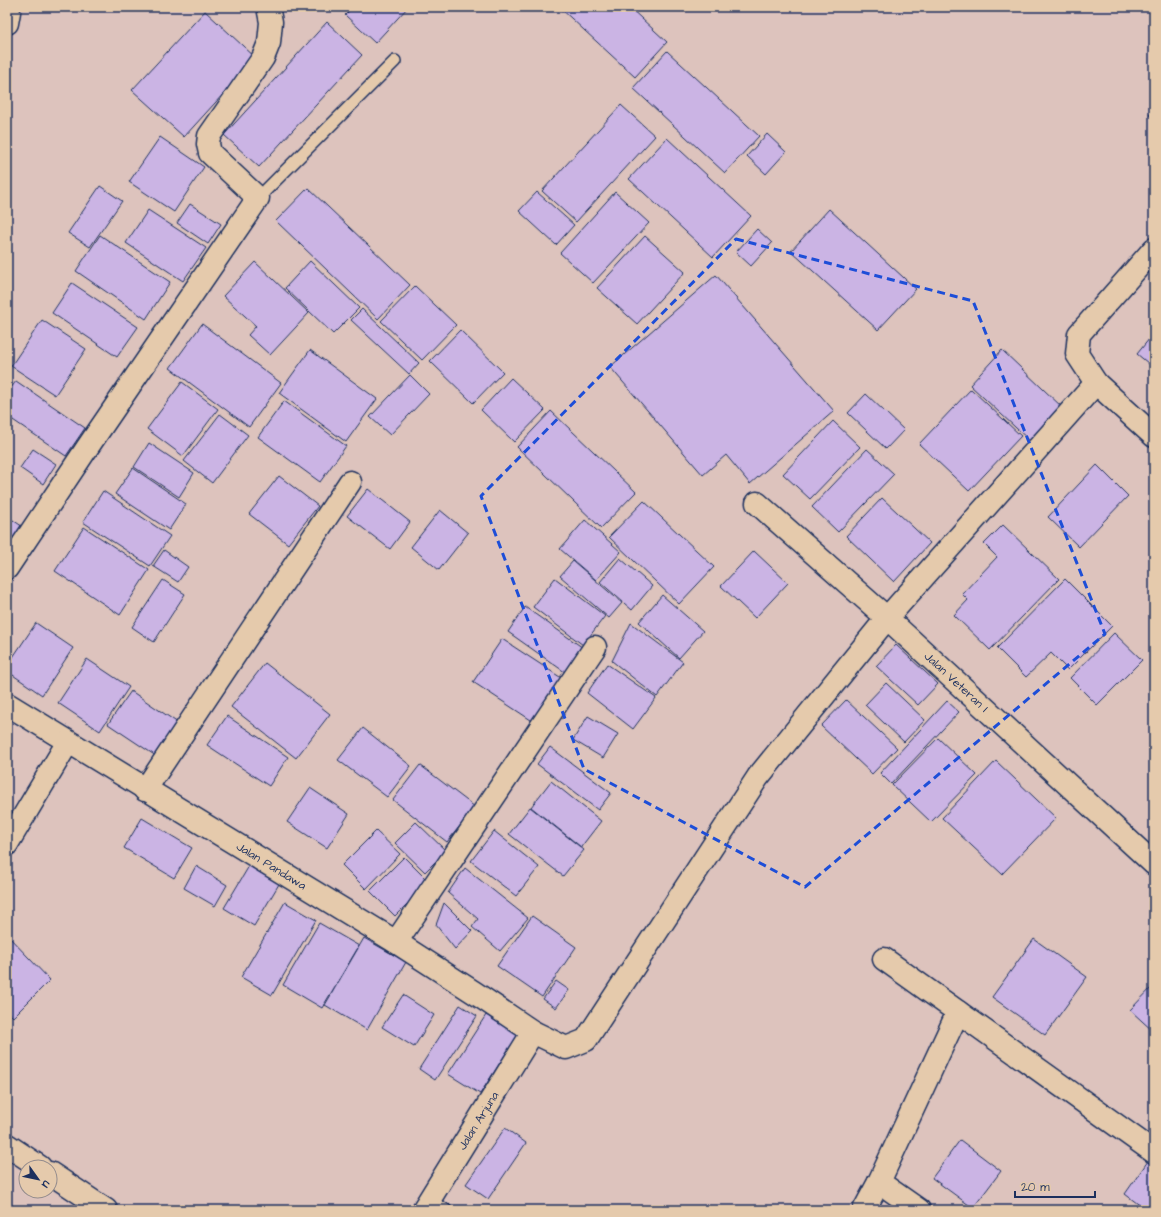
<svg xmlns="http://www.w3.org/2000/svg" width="1161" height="1217" viewBox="0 0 1161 1217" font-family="'Architects Daughter',sans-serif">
<rect width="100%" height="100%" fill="#ddc3bd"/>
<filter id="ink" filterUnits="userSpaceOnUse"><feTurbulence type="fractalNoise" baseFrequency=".025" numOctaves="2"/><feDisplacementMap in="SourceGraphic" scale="8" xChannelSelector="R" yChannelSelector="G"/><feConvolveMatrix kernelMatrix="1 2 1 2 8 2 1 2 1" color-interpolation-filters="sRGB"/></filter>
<g filter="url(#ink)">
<path fill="#cbb4e4" stroke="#1b2f5e" d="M353,7h55l-33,36 -30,-28z
M559,7h70l38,35 -32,35z
M205,11l51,47 -72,79 -52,-47z
M327,22l35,33 -103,112 -35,-32z
M667,51l92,85 -34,37 -92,-85z
M621,105l34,31 -79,86 -34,-31z
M1154,109v10l-5,-4z
M767,134l19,18 -20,22 -19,-18z
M160,137l44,30 -30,45 -45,-30z
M667,138l84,78 -38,41 -84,-78z
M100,186l22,15 -32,46 -22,-14z
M308,188l102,97 -32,34 -102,-98z
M537,192l37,33 -18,20 -37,-34z
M615,192l34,31 -56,60 -33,-30z
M190,204l31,20 -13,20 -31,-21z
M829,209l87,80 -38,41 -87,-79z
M148,210l58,38 -23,33 -57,-38z
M757,229l15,14 -21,23 -15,-14z
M100,235l70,47 -24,37 -70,-48z
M645,236l40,36 -48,52 -40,-36z
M310,261l49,47 -26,26 -48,-46z
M255,262l54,51 -39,42 -22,-20 8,-9 -33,-30z
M716,275l118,136 -84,73 -24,-29 -23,20 -93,-108z
M72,283l66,44 -21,30 -65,-44z
M415,286l41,39 -34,35 -41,-39z
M362,309l57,54 -10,11 -58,-54z
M42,320l44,29 -31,46 -44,-29z
M202,324l79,59 -32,44 -79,-59z
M460,330l43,42 -30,31 -43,-42z
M1154,333v35l-17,-14z
M310,350l67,49 -31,43 -67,-49z
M1002,350l61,58 -32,34 -61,-57z
M410,375l19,19 -39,41 -20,-18z
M511,378l34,32 -31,32 -33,-32z
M7,380l5,3 -5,7z
M16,381l69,47 -19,28 -59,-40v-22z
M182,382l36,27 -35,47 -36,-27z
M971,389l50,47 -52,55 -50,-47z
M866,394l38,36 -18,19 -38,-36z
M284,401l62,45 -26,36 -62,-45z
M551,411l85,81 -35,36 -84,-81z
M220,414l28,21 -36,48 -28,-22z
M833,421l27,26 -50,52 -27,-25z
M149,443l45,30 -15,24 -45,-30z
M33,449l23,15 -13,20 -23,-16z
M867,449l27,25 -56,58 -26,-25z
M1097,465l31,31 -49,51 -31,-30z
M133,468l53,36 -17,26 -54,-36z
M279,476l39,30 -30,38 -39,-30z
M368,489l42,33 -20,27 -43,-33z
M103,491l67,45 -20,30 -67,-44z
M882,498l48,45 -36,39 -48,-46z
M644,501l70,66 -35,37 -70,-67z
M440,510l28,23 -29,37 -28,-23z
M7,516l19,13 -19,28z
M585,520l36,32 -25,28 -36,-31z
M1003,525l56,54 -69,71 -36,-35 14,-15 -6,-6 35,-37 -13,-13z
M84,527l65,43 -29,45 -65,-44z
M164,550l24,17 -10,15 -25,-16z
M754,551l34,32 -33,35 -34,-32z
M620,558l32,28 -20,24 -32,-28z
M573,561l49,42 -13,15 -49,-42z
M555,578l50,38 -22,29 -50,-38z
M1065,579l47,47 -44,44 -17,-17 -25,24 -29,-29z
M163,580l22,14 -31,48 -22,-15z
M662,595l41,36 -24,27 -40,-36z
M525,607l61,43 -17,25 -61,-43z
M36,623l37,25 -31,47 -35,-24v-5z
M631,623l52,39 -26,35 -45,-36z
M1114,633l28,27 -45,45 -27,-27z
M502,639l64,42 -29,43 -64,-42z
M896,645l42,39 -20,21 -42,-39z
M87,659l42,28 -29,44 -42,-28z
M265,663l65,51 -34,44 -65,-51z
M607,664l49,34 -23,31 -46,-36z
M886,683l39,37 -21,22 -39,-37z
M131,691l47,32 -22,33 -48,-32z
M846,700l51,48 -25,26 -51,-48z
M947,701l12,11 -68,72 -11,-11z
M227,716l61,41 -19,29 -62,-41z
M588,716l30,18 -15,24 -30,-18z
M363,728l48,38 -24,31 -49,-37z
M938,738l39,37 -46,47 -39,-37z
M550,747l61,46 -13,17 -61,-46z
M996,761l60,57 -54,56 -60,-56z
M420,765l55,42 -28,35 -54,-42z
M551,781l50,40 -20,26 -50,-40z
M310,788l39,26 -22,34 -40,-26z
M530,807l54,43 -21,26 -54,-42z
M142,818l50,30 -18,30 -50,-30z
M416,822l30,29 -21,21 -30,-29z
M376,831l24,23 -34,35 -24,-24z
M494,831l45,36 -23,29 -45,-35z
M404,857l25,25 -34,34 -25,-25z
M196,866l31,19 -12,21 -31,-18z
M249,866l30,18 -25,42 -30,-18z
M465,868l63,50 -28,33 -28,-24 6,-8 -30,-26z
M285,902l31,18 -44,75 -31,-18z
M444,903l28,28 -17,18 -19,-24z
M532,916l44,31 -34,50 -45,-31z
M319,923l40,23 -37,62 -39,-23z
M7,935l43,45 -37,37 -6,-6z
M364,938l42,24 -39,68 -42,-25z
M1034,939l53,38 -42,58 -53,-38z
M556,981l13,9 -13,18 -13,-9z
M1154,985v47l-24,-22z
M403,995l31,20 -20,32 -32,-20z
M460,1005l17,11 -42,64 -16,-11z
M486,1015l32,20 -38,59 -32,-20z
M7,1034l4,2 -4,7z
M505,1128l21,15 -38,56 -22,-15z
M960,1140l41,31 -28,37 -41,-30z
M1148,1161l6,5v36l-6,8h-2l-21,-16z"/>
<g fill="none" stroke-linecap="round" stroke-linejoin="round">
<g stroke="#1b2f5e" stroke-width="14">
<path id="lane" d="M258,198l137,-137
M429,1200l17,10"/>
</g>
<g stroke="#1b2f5e" stroke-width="25">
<g id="street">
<path d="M7,9l2,3 -2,11"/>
<path d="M1154,249l-75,85 -2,20 19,29 58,53"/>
<path id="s1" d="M757,503l130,115 267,246"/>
<path d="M7,568l80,-120 171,-250 -48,-45 -2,-9 1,-8 54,-78 6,-15 2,-21 -3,-15"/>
<path id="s2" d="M7,704l389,238 79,51 58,39 33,16 20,-8 172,-263 129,-159 209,-235"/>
<path d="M145,790l205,-308"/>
<path d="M7,844l61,-102"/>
<path d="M396,942l199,-295"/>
<path d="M884,959l270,193"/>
<path d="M7,1145l33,22"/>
<path d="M50,1173l56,37"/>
<path id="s3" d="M423,1210l110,-178"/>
<path d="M864,1210l15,-28"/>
<path d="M919,1210l-40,-28 79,-170"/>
</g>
</g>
<use href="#lane" stroke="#e5caac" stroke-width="11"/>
<use href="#street" stroke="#e5caac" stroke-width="22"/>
</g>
</g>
<path fill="none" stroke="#1d4ed8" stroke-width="3" stroke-dasharray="8 5" stroke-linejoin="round" d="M736,239l237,62 132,333 -300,253 -221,-118 -103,-273z"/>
<g text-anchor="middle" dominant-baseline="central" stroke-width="3" stroke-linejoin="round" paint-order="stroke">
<g font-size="12" fill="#1b2f5e" stroke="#e5caac">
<text stroke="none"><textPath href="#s1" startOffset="268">Jalan Veteran I</textPath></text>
<text stroke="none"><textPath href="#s2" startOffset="310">Jalan Pandawa</textPath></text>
<text stroke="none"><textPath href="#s3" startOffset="105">Jalan Arjuna</textPath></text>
</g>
</g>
<rect width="1161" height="1217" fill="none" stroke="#e5caac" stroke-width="24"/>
<rect x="12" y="12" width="1137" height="1193" fill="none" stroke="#1b2f5e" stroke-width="1.5" filter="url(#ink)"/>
<g transform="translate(38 1179) rotate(123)"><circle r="19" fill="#e5caac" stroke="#948c8d"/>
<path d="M0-3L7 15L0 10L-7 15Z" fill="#1b2f5e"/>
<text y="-6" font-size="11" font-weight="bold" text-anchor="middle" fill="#1b2f5e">U</text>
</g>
<path d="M1015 1191v6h80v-6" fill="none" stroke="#1b2f5e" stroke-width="2"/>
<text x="1021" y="1191" font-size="12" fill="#1b2f5e" stroke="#e5caac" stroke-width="3" paint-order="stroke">20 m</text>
</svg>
